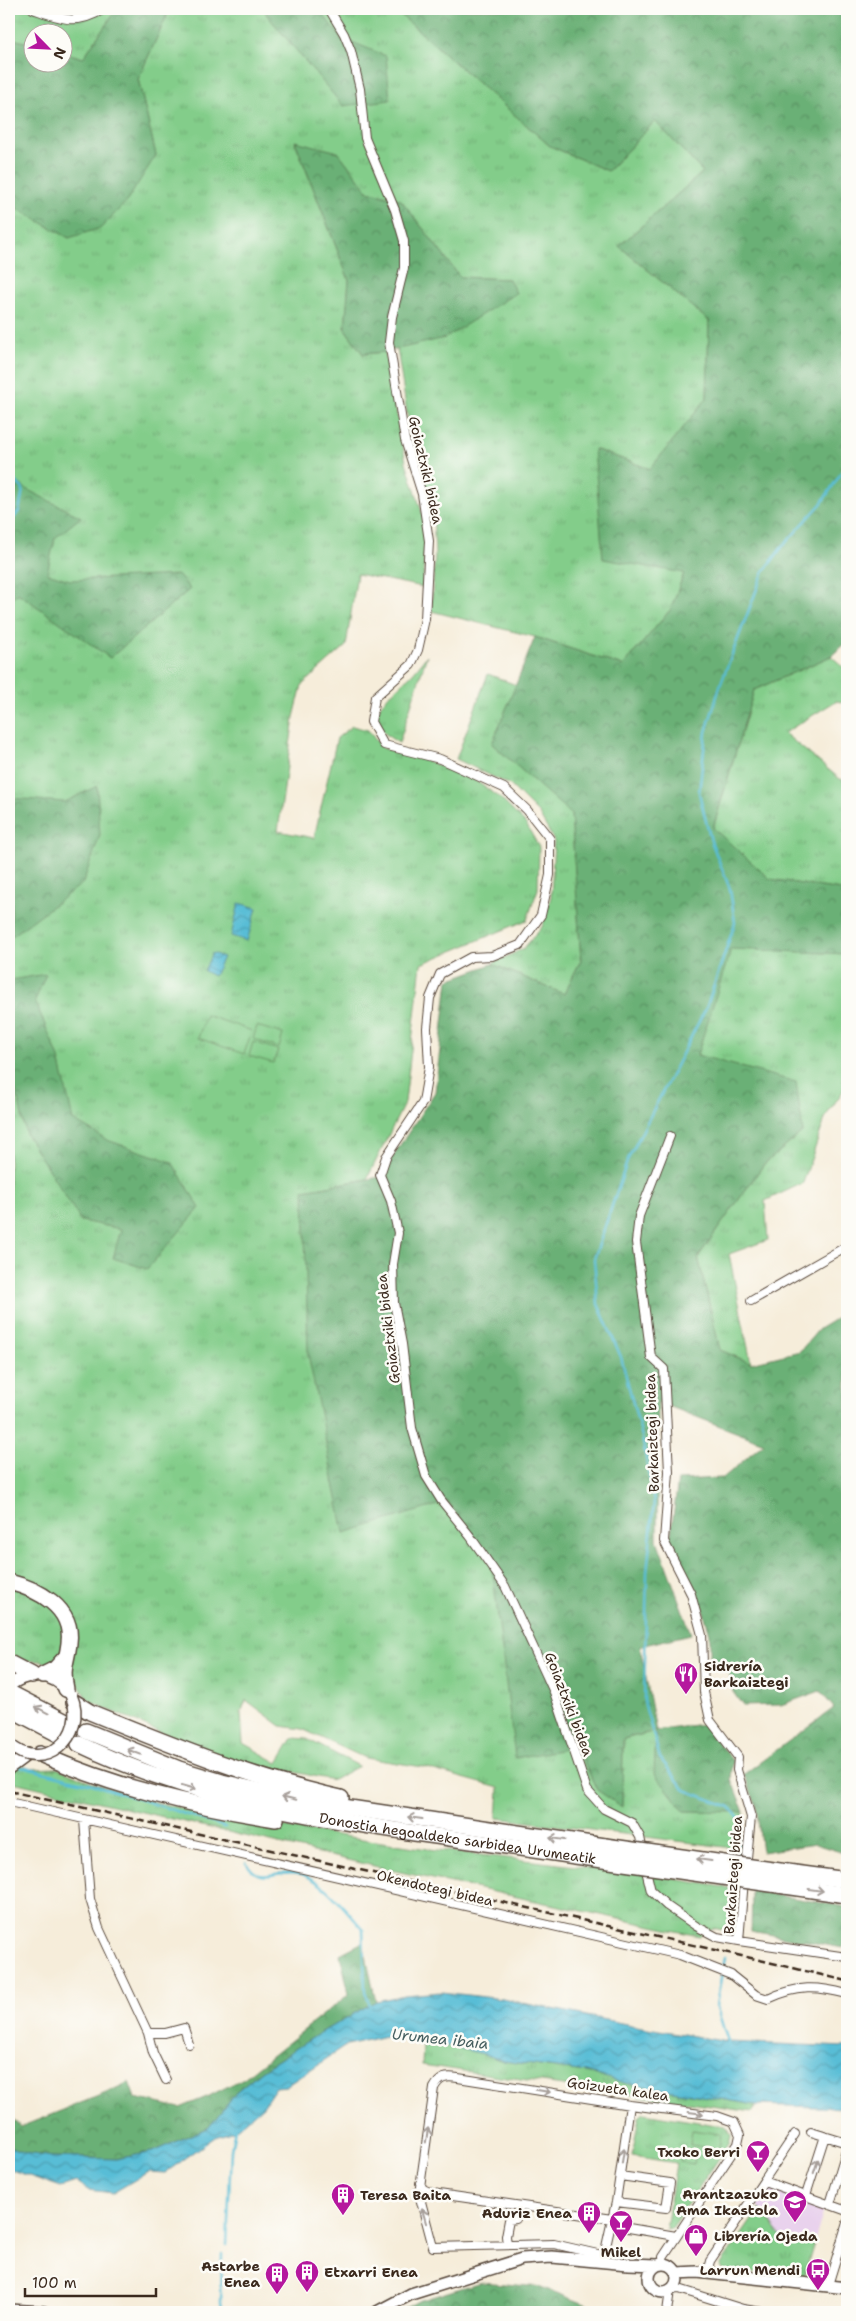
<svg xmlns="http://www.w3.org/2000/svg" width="856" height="2321" viewBox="0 0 856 2321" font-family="'Shantell Sans',sans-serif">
<defs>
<pattern id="grass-tufts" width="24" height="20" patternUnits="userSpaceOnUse" patternTransform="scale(1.25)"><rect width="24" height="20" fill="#83cd8a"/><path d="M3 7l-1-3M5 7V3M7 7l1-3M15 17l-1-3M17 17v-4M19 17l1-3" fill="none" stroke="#72b077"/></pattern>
<pattern id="forest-crowns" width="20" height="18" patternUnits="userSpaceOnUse" patternTransform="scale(1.25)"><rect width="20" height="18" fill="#6ab076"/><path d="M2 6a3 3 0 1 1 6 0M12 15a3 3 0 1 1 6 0" fill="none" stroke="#588f60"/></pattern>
<pattern id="water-waves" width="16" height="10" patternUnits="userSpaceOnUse" patternTransform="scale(1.25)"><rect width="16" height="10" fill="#58bdd6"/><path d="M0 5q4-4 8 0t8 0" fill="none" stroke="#4a9aad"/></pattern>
</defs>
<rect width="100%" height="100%" fill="#fdfcf7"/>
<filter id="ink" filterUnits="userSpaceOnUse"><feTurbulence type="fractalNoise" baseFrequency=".02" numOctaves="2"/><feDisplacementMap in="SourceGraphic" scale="10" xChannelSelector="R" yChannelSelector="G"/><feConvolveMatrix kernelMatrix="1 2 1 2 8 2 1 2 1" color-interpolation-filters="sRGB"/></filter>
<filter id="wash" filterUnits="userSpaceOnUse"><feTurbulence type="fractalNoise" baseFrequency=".0096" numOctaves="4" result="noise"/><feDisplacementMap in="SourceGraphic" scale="20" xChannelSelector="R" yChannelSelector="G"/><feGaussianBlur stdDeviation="1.12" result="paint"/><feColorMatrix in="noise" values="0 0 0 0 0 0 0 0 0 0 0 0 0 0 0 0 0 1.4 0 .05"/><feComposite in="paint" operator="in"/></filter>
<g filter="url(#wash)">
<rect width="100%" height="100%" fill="#f6edda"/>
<path fill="#e9d2ed" d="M769,2187l56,20 -11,36 -32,-6 -25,-32z"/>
<path fill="url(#grass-tufts)" stroke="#5f7c54" d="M9,9h108l-34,49 -20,-6 -1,-20h-30v12l-23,-6z
M170,9h224l156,137 58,25 47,-50 48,51 -84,74 90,75 -2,78 -57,70 -56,-20 90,124 -13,36 -48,57 -88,-29 -104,-26 4,-56 -2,-43 -21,-67 -15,-96 48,-12 64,-58 -49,-2 -59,-77 -33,-9 -30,-39 -43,-10 54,138 -4,49 18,25 22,-2 21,110 19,60 -2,65 -66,-13 -11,72 -44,39 -8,32 -16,114 36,7 23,-100 15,-12 16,4 14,18 40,11 48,18 29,20 27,27 13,23 -1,42 -11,31 -106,44 -16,138 -38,77 -62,11 143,312 43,57 106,231 25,16 1,-67 34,-8 27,80 60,1 -4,37 -243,-31 2,-30 -76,-21 -58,-9 -63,-29 -21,-3 -35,-26 -5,13 2,30 35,20 15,-25 14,1 52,27 -26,14 -39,-8 -31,-1 -35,-9 -135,-59 -8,-7 -10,-18 -33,-17h-15l-18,-8v-1449l60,34 87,-83 -18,-76z
M427,655l-28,88c-45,-25 -12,-45 11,-67 6,-6 12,-14 17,-21z
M831,656l16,14v33l-11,-2 -52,32 56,46 7,2v110l-77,-12 -57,-50 41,-139z
M488,674l28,11 -24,59 79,69 10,147 -17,34 -72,-30 32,-16 18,-21 9,-30 3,-56 -15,-27 -29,-29 -54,-26z
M731,948l116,6v115l-2,19 -19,28 -23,67 -38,18 3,39 -39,14 22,109 -31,-13 -22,-93 66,-93 39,-32 -107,-77z
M9,1758l21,11 27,-1 41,16 61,19 67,15 195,30 215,25 94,15 2,44 -19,-4 -14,8 -308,-66 -382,-89z
M434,2043l50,11 19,7 83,11 39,11 131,22 -3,7 -331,-47 1,-19z
M644,2113l78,13 6,3 3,7 -2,8 -58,84 -5,1 10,-66 -44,-7 7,-39z
M760,2208l22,29 32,6 -10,34 -81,-7 -3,-4z"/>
<path fill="url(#forest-crowns)" stroke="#526d4a" d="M117,9h53l-32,70 18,76 -29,46 -26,27 -32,10 -60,-34v-166l23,6v18h30l1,-10 20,6z
M266,9h53l21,28 46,19 4,44 -47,6 -77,-92z
M394,9h453v633l-16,14 -77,34 -41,138 57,51 77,12v63l-116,-5 -34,106 99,27 7,50 -39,32 -66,93 22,93 31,13 49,-12 19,-22 28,-17v542l-32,-10 -53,8 -6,-47 -12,-31 90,-66 -14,-17 -39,14 -38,1 -10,-14 -7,-28h-16v-30l-11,-38 -29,-55 8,-61 45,-2 41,-35 -106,-41 -1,138 34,94 -51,12 16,85 46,-7 31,36 -2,19 13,33 -60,-1 -30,-38 2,-42 -33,8 -1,68 -25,-17 -20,-43 -62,11 -24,-199 -43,-57 -104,31 -36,-179 -4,-164 82,-14 3,-14 46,-70 13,-112 44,-16 72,30 17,-34 -10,-146 -79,-70 43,-107 88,29 48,-57 13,-36 -81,-14 -9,-110 56,20 57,-71 2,-77 -90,-75 84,-74 -48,-51 -47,50 -58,-25z
M295,141l43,11 30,39 33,9 59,77 49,2 7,14 -71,45 -60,14 -22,2 -18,-25 4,-49z
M9,475l17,14 55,28 -26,21 -8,35 23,7 108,-5 12,14 -80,69 -92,-65 -9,9z
M97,786l3,49 -17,48 -72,54 1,-69 -3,1v-71l56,4z
M46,974l-11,27 24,57 14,62 34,20 65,22 28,46 -53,61 -34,-11 8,-29 -40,-8 -55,-87 -9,-40 -8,-19v-91l2,-4z
M752,1891l95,16v30l-4,11 -92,-17z
M363,1942l13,59 -56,32 -59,38 -23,19 -29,37 -57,25 -36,7 -64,-2 -27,-4 -16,-6v-33l11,13 86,-34 23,-11 6,16 45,10 29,-12 35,-18 105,-84 -9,-40z
M481,2282l60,5 65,25h-208l20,-11z"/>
<path fill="#83cd8a" stroke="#5f7c54" d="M206,1015l46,16 -8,23 -46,-16z
M257,1026l26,8 -4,14 -26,-9z
M253,1042l25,8 -5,13 -24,-7z
M692,2130l29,4 -2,15 -29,-4z
M682,2148l13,2 -2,14 -13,-2z"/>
<path fill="url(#water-waves)" stroke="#4a747a" d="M239,903l18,5 -10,33 -16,-5z
M212,953l11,4 -9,19 -10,-5z
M441,1992l62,7 133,27 92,16 119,5v61l-91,-3 -131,-22 -39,-11 -83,-11 -19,-7 -50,-11 -11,3 -33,-11 -43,10 -61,41 -10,1 -13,19 -29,25 -19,6 -50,36 -17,-1 -35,21 -25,-3 -12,-8 -15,5 -52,-18v-22l16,6 27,4 64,2 36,-7 57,-25 29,-37 23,-19 59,-38 56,-32 29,-6z"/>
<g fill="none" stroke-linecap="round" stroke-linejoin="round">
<path stroke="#58bdd6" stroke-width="2.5" d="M9,474l14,15 -4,22 -10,14
M17,1766l75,18 133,43
M737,1861l3,-41 -10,-13 -45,-17 -25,-32 -16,-56 3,-129 7,-72 -12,-64 -21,-80 -23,-53 -4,-45 34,-100 79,-153 28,-83 -5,-34 -19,-48 -12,-48 7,-61 15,-49 42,-110 19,-26 39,-43 26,-40
M246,1862c15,26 30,6 52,11 24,5 49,39 65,56l2,62 5,15
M731,1934l4,-50
M725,1957l-9,48 13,40
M227,2245l4,-95 4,-21
M222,2254l-1,48 2,10"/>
</g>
</g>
<g filter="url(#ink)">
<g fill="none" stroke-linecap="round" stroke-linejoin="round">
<g stroke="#57473a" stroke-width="10">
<path id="minor" d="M33,9c29,10 43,17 71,0
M329,9l15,25 7,17 9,38 5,49 30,72 9,31v27l-12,49 -3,25 16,98 17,54 7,47 -4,78 -7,31 -7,15 -36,32 -4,25 13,23 56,14 64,29 23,22 23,29v36l-9,40 -21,30 -28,11 -21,1 -31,17 -10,24 -3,30 2,39 -6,35 -37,55 -6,18 11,26 7,32 -5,31 1,39 8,41 10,84 14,48 15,24 29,36 35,50 49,106 33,98 17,19 28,14 8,14 3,15
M670,1136l-31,80 -3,26 15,115 13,12 5,103 -5,69 27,53 11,41 2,57 6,28 28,37 -1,13 14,47 -5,51
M751,1301l96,-55
M9,1802l671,153 51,20 25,20 12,4c29,-14 50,-13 79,-5
M84,1820l6,79 9,29 49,105 5,20 13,27
M645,1866l6,25 16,15 29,20 21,11 22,4
M744,1880l-5,61 108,16
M148,2033h17l19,-5 5,16
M811,2132l36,11
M764,2181l83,30
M420,2183l3,6 9,4 180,26
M806,2195l19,-59
M616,2202l50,6 4,-25 -50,-7
M830,2204l17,-56
M611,2225l65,11
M507,2245l-1,-9 3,-16 7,-1
M602,2255l-48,-11 -121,3 -14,-53 15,-106c6,-11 12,-12 24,-10l172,27 87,11 17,6 6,13 -2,9 -75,113 1,7
M603,2260l13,-58 14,-97
M707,2273l3,-12 85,-127
M828,2285l19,-62
M667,2312l3,-22 9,-1 64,20 19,3"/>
</g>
<g stroke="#57473a" stroke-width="14">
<path id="secondary" d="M9,1686c18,-15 44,-14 59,6
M9,1768l19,-14
M649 2278a14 14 0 1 1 28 0a14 14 0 1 1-28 0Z
M677,2273l20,-1 150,16
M9,2310l35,2
M377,2312l34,-18 111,-35 30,-2 76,7 30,1"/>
</g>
<g stroke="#57473a" stroke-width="18">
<g id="motorway">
<path d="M9,1582c28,7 65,25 60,61 -2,19 -8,26 -3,46"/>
<path d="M9,1663l23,12"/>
<path d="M43,1675l12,-6 10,-11"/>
<path d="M14,1695l56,29"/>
<path d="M74,1702l16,10c83,34 164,67 251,86"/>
<path d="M9,1708l53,28"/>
<path d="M86,1731l93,38 43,13 81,19 302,45"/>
<path id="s1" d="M79,1744c106,51 221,72 336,89 63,9 126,18 188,27"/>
<path d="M40,1754c76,34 155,52 236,65"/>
<path d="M787,1872l60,8"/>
<path d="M785,1886l62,9"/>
</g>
</g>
<use href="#minor" stroke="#fff" stroke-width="8"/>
<use href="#secondary" stroke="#fff" stroke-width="11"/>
<use href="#motorway" stroke="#fff" stroke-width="15"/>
<path stroke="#3b2a1e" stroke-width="2.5" stroke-dasharray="8 4" stroke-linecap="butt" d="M9,1791l755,170 83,20"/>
<g stroke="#57473a" stroke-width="14" stroke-linecap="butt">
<path id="secondary-bridge" d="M9,1744c33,32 80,-8 62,-49"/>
</g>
<g stroke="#57473a" stroke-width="18" stroke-linecap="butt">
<path id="motorway-bridge" d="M605,1846l182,26
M603,1860l182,26"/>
</g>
<use href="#secondary-bridge" stroke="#fff" stroke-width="11"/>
<use href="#motorway-bridge" stroke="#fff" stroke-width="15"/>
</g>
<defs><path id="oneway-shaft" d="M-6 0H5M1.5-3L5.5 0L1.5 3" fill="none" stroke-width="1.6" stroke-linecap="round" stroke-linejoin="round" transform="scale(1.25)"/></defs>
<g stroke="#a79f9a">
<use href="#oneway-shaft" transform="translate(42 1710) rotate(-152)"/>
<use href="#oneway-shaft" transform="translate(134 1752) rotate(-159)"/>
<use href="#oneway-shaft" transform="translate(189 1787) rotate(16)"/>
<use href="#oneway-shaft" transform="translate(289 1798) rotate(-167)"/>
<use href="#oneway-shaft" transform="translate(415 1818) rotate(-172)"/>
<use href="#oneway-shaft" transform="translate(557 1839) rotate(-172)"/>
<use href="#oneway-shaft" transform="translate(704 1860) rotate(-172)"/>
<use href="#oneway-shaft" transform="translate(816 1890) rotate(8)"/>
<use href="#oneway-shaft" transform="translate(543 2091) rotate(9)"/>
<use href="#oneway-shaft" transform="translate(696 2113) rotate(7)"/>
<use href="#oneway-shaft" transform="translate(427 2135) rotate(-81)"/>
<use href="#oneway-shaft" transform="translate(623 2156) rotate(-81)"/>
<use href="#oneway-shaft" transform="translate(816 2166) rotate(-72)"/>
<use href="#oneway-shaft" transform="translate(424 2216) rotate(-106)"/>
</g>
</g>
<defs>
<g id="restaurant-pin" transform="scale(1.25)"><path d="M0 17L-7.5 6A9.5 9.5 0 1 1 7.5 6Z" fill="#b5179e" stroke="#fdfcf7"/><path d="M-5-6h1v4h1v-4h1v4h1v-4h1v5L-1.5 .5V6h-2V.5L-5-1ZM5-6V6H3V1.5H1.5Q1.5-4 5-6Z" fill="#fff"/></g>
<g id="bar-pin" transform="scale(1.25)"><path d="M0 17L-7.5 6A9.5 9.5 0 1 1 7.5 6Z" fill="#b5179e" stroke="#fdfcf7"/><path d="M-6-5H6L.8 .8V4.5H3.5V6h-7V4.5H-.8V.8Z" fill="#fff"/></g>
<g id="building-pin" transform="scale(1.25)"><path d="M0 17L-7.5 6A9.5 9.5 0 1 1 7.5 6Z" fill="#b5179e" stroke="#fdfcf7"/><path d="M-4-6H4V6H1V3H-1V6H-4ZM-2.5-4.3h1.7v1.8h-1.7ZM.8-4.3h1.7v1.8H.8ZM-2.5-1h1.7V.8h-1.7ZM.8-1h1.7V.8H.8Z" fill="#fff"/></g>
<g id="school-pin" transform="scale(1.25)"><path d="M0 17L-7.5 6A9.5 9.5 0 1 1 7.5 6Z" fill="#b5179e" stroke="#fdfcf7"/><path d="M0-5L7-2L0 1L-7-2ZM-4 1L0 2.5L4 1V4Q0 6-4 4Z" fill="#fff"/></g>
<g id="shop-pin" transform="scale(1.25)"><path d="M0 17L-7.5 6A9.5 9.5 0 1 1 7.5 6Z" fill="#b5179e" stroke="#fdfcf7"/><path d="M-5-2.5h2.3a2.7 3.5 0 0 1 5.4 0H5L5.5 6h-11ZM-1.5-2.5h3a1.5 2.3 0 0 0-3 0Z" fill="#fff"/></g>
<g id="bus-pin" transform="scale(1.25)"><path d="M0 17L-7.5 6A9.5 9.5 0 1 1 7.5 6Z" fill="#b5179e" stroke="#fdfcf7"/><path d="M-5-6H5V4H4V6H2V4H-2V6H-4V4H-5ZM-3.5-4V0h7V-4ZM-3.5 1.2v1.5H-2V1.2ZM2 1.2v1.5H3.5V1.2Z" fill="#fff"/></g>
</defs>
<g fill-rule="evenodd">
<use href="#restaurant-pin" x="686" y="1674"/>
<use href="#bar-pin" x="758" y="2152"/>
<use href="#building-pin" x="343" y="2195"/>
<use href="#school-pin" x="795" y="2202"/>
<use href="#building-pin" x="589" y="2213"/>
<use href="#bar-pin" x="621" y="2222"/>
<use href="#shop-pin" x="696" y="2236"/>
<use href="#bus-pin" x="818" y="2270"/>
<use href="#building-pin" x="307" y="2272"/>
<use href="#building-pin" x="277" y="2274"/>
</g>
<g text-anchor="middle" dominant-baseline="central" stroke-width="5" stroke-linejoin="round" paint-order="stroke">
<g font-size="14" fill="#3b2a1e" stroke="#fdfcf7">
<text transform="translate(426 470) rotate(77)">Goiaztxiki bidea</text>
<text transform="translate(388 1329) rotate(-97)">Goiaztxiki bidea</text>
<text transform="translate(652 1433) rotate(-92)">Barkaiztegi bidea</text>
<text transform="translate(569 1704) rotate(69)">Goiaztxiki bidea</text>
<text stroke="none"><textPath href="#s1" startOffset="392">Donostia hegoaldeko sarbidea Urumeatik</textPath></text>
<text transform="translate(733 1875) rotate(-86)">Barkaiztegi bidea</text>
<text transform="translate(435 1888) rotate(13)">Okendotegi bidea</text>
<text transform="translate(618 2089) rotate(8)">Goizueta kalea</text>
</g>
<g font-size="14" font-weight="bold" fill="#3b2a1e" stroke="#fdfcf7" text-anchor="end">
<text x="704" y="1666" text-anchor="start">Sidrería<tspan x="704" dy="16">Barkaiztegi</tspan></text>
<text x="740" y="2152">Txoko Berri</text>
<text x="778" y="2194">Arantzazuko<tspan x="778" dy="16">Ama Ikastola</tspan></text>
<text x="360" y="2195" text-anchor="start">Teresa Baita</text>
<text x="572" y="2213">Aduriz Enea</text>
<text x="714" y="2236" text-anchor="start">Librería Ojeda</text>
<text x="621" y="2252" text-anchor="middle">Mikel</text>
<text x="260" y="2266">Astarbe<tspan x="260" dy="16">Enea</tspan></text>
<text x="800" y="2270">Larrun Mendi</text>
<text x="324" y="2272" text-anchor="start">Etxarri Enea</text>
</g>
<g font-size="15" font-style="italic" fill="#455d5e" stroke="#fdfcf7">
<text transform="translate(440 2039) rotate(6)">Urumea ibaia</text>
</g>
</g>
<rect width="856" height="2321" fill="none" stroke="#fdfcf7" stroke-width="30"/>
<g transform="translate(48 48) rotate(114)"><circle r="24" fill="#fdfcf7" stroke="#afa8a0"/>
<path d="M0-4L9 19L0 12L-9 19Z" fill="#b5179e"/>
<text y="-8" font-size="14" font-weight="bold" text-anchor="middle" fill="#3b2a1e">N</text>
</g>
<path d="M25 2288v8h131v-8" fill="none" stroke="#3b2a1e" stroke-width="2.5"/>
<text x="32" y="2288" font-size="15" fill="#3b2a1e" stroke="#fdfcf7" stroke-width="4" paint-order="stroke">100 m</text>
</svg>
